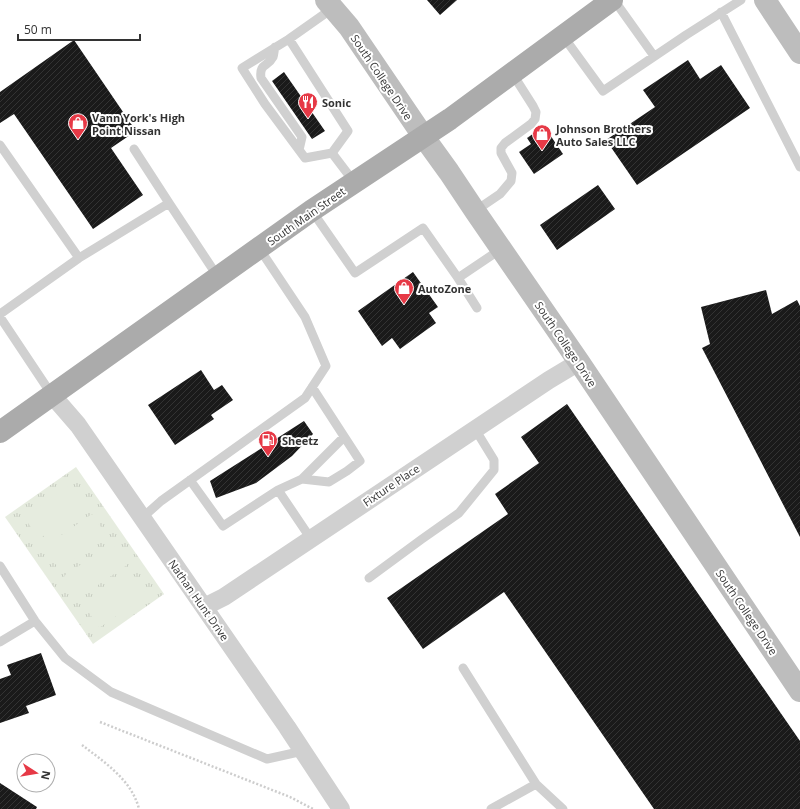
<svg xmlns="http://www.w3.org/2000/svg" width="800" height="809" viewBox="0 0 800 809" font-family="'Open Sans',sans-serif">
<defs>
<pattern id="park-tufts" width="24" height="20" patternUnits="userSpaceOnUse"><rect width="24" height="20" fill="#e6ecdf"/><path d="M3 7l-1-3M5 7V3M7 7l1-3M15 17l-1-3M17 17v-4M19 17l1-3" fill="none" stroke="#c6cbc0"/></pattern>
<pattern id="building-hatch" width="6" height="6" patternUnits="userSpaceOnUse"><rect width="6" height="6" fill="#1a1a1a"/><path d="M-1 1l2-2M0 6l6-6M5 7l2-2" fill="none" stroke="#333"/></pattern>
</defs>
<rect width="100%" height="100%" fill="#fff"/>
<path fill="url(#park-tufts)" d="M76,467l88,127 -71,50 -88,-127z"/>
<path fill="#e6ecdf" d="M72,484l15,23 -48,32 -15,-22z
M92,514l15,22 -48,33 -15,-22z
M112,543l15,22 -48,33 -15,-22z
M132,573l15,22 -48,33 -15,-23z"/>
<path fill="url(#building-hatch)" d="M427,0h30l-17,15z
M74,40l62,91 -25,17 32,47 -50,34 -79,-115 -14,9v-31z
M688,60l12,19 21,-14 29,43 -113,77 -31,-45 49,-33 -12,-17z
M284,72l41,59 -13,8 -40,-58z
M544,126l19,28 -29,20 -15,-22 12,-8 -4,-6z
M598,185l17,24 -58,41 -17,-25z
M413,272l25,35 -9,6 7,10 -36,26 -8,-11 -10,8 -24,-35z
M766,290l6,24 25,-14 3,6v231l-98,-189 8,-4 -9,-37z
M201,370l13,20 8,-5 11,15 -22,15 3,4 -39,26 -27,-40z
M567,404l233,337v68h-146l-150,-217 -81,57 -36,-51 121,-84 -13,-20 44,-31 -18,-26z
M304,421l9,13 -21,22 -36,27 -40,15 -6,-17z
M41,653l15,42 -30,11 3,7 -29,10v-44l11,-4 -4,-10z
M0,783l37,24 -1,2h-36z"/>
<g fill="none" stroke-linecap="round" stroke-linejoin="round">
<path stroke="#cdcdcd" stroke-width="2.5" stroke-dasharray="2 2" stroke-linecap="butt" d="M100,722l190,75 23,12
M82,745c22,17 50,35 57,64"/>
<path stroke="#d0d0d0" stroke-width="9" d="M614,0l40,56
M333,8l-44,31 59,92 -16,22 22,29
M721,12l79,155
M563,36l40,55 83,-56 55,-35
M289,39l-47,29 23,36 40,54 27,-5
M275,47c-1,3 -1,7 -2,10 -5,10 -14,6 -12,21l41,59 -3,13
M0,145l79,113 90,-55 49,74
M134,149l35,54
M312,211l43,62 68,-45 35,50 43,-29
M475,211l25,-17 11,-13 1,-8 -11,-20v-5l4,-5 26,-19 4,-5 1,-7 -3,-6 -21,-33
M458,278l19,30
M0,314l79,-56
M0,317l52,78
M302,479l27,3 18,-11 13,-10 -48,-74
M190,480l33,46 55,-36 33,49
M278,490l24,-11 42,-42
M142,518l19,-17 144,-103 21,-32 -21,-49 -46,-69
M0,566l35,55 30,37 46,34 156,67 36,-8
M369,578l53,-39 37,-26 35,-43v-10l-19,-31
M0,642l35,-21
M463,668l73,116
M491,809l45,-25 27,25"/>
<path stroke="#d0d0d0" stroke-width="18" d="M52,395l26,30 209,302 54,82
M204,607l20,-10 325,-217 30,-18"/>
<path stroke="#bdbdbd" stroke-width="22" d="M326,0l23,27 74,109 26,36 26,39 104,151 221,329
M765,0l35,53"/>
<path stroke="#ababab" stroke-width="22" d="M0,432l311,-221 139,-92 162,-119"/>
</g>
<defs>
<g id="restaurant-pin" transform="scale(1)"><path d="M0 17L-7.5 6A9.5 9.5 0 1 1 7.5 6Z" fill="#e63946" stroke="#fff"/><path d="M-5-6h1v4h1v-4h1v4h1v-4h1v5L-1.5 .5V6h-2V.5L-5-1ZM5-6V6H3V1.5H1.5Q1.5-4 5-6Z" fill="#fff"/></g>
<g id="shop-pin" transform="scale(1)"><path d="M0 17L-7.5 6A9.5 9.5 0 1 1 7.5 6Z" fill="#e63946" stroke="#fff"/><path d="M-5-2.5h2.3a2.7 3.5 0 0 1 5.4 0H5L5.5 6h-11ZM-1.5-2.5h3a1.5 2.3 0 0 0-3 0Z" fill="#fff"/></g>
<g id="fuel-pin" transform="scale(1)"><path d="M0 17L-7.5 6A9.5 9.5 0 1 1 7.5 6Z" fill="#e63946" stroke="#fff"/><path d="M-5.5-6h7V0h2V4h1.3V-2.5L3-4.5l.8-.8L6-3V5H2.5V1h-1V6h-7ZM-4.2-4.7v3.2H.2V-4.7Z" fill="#fff"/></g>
</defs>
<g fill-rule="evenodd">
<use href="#restaurant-pin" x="308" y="102"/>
<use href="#shop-pin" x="78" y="123"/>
<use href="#shop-pin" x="542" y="134"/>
<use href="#shop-pin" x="404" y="288"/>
<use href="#fuel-pin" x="268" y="440"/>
</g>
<g text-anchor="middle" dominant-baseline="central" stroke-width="4" stroke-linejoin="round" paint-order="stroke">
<g font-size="11" fill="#333" stroke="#fff">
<text transform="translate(382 77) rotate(56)">South College Drive</text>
<text transform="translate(306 216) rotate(-35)">South Main Street</text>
<text transform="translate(566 344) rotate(56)">South College Drive</text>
<text transform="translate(391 485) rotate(-34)">Fixture Place</text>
<text transform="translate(199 600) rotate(55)">Nathan Hunt Drive</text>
<text transform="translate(747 612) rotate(56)">South College Drive</text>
</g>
<g font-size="11" font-weight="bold" fill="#333" stroke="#fff" text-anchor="start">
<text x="322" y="102">Sonic</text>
<text x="92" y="117">Vann York's High<tspan x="92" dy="13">Point Nissan</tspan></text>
<text x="556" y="128">Johnson Brothers<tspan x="556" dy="13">Auto Sales LLC</tspan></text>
<text x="418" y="288">AutoZone</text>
<text x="282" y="440">Sheetz</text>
</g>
</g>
<g transform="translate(36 773) rotate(102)"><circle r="19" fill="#ffffff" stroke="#adadad"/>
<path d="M0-3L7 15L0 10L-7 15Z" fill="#e63946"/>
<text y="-6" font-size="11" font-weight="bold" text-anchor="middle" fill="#333333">N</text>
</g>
<path d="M18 34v6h122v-6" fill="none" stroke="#333333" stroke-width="2"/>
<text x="24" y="34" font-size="12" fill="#333333" stroke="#ffffff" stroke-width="3" paint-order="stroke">50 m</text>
</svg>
